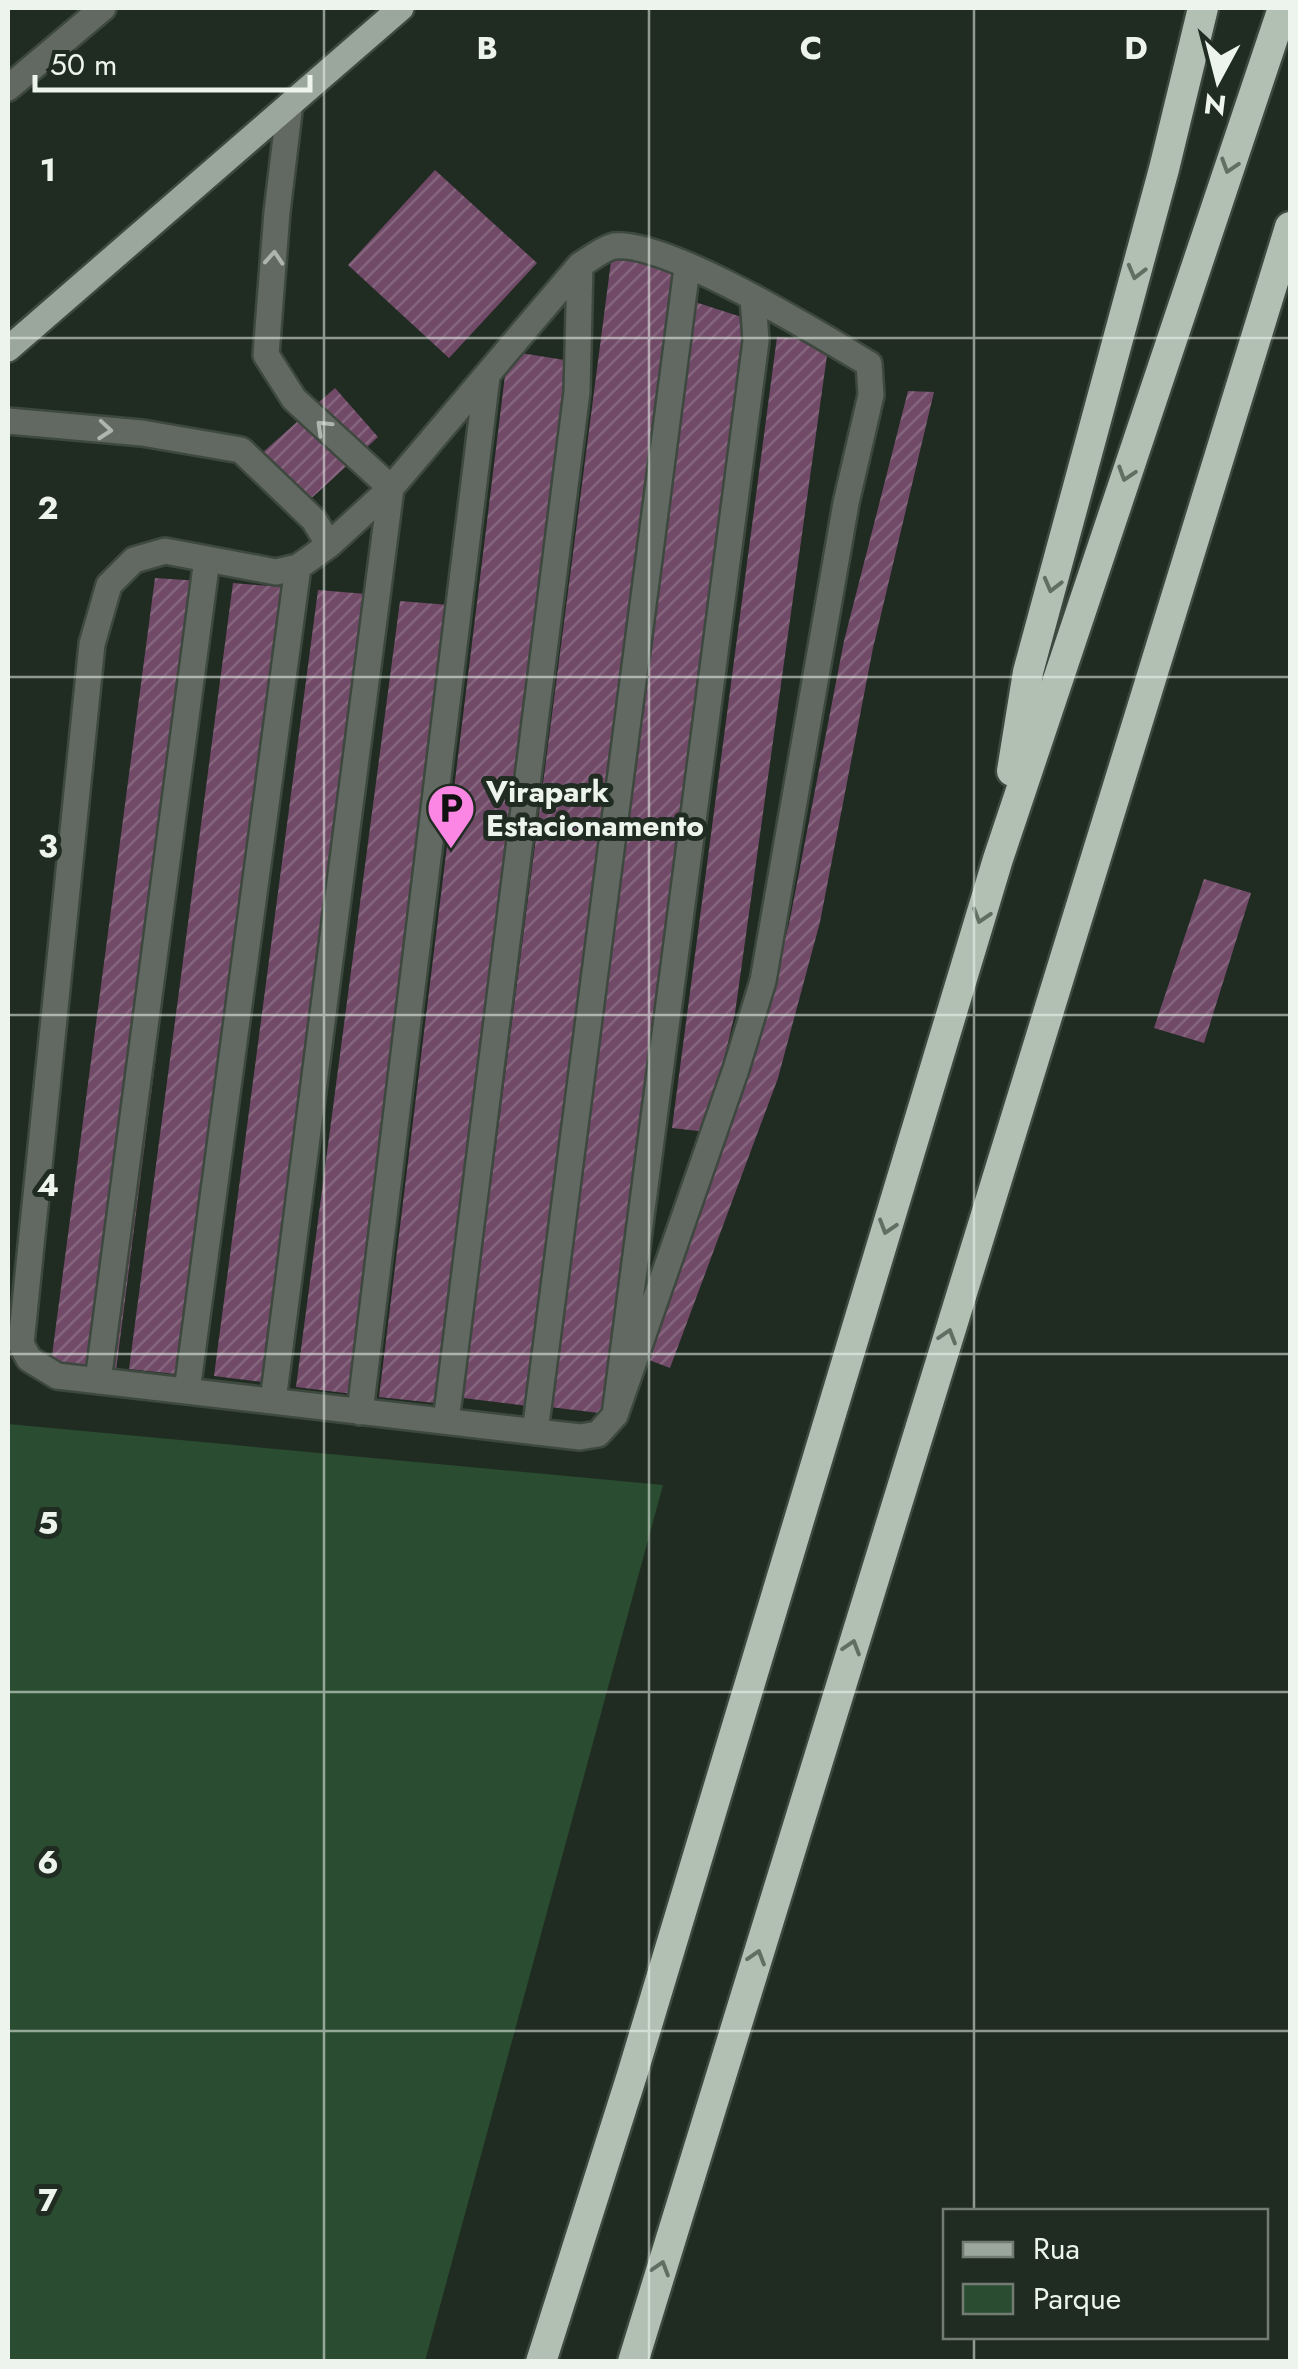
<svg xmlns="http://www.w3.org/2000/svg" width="1298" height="2369" viewBox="0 0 1298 2369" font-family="Jost,sans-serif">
<defs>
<pattern id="building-hatch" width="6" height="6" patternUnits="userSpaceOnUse" patternTransform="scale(2.5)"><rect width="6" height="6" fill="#714a68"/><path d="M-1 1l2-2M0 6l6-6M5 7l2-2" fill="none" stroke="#85657e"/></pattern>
</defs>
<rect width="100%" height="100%" fill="#202c22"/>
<path fill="#2a4d31" d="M8,1424l655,61 -238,876h-417z"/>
<path fill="url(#building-hatch)" d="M435,170l102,93 -88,95 -101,-93z
M613,246l62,27 -147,1133 -65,-8z
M695,302l62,20 -142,1093 -65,-8z
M777,337l52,4 -94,672 -28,119 -35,-4z
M508,351l69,11 -133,1042 -65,-7z
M335,388l43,49 -87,80 -49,-46z
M908,391l26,1 -61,256 -53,274 -42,156 -108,290 -21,-8 101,-295 39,-141 55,-283z
M155,578l61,4 -100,789 -65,-8z
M233,583l61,5 -100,788 -65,-7z
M318,590l61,5 -100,789 -65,-8z
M400,601l61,5 -100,789 -65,-8z
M1204,879l47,14 -47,150 -50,-15z"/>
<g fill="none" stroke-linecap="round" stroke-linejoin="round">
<g stroke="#3d483e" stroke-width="30">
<path id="minor" d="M8,88l95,-80
M8,421l134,12 99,17 73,70 15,25
M98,1381l109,-822
M187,1391l111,-824
M273,1401l118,-913 -97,-89 -28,-44 11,-143 13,-108
M360,1412l127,-1035
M615,1415l121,-346 27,-88 83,-478 25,-108 -2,-31c-49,-29 -202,-124 -255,-118 -10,2 -24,13 -34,19l-189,223 -62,57 -31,22 -22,5 -111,-21 -31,9 -25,25 -17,59 -71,700 8,15 28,17 523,61 18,-3 17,-19 141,-1074 -3,-44
M446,1421l131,-1029 3,-127
M535,1432l152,-1164"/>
</g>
<g stroke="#3d483e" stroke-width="30">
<path id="major" d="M8,349l393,-341"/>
</g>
<g stroke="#3d483e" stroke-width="35">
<path id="highway" d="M1012,771l16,-99 136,-503 39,-161
M541,2362l91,-287 366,-1216 285,-851
M633,2362l657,-2135"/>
</g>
<use href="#minor" stroke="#626862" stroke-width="25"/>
<use href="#major" stroke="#9ba79c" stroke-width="25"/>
<use href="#highway" stroke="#b1c0b3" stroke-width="30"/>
</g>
<defs><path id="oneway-chevron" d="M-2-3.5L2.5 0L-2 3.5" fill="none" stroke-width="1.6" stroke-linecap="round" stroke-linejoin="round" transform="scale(2.5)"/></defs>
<g stroke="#616f63">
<use href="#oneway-chevron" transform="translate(1229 166) rotate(108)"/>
<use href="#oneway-chevron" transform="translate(1136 272) rotate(105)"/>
<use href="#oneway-chevron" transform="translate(1126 474) rotate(108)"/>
<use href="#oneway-chevron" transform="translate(1052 585) rotate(105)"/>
<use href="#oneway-chevron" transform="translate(981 916) rotate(107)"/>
<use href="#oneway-chevron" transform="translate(887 1227) rotate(107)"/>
<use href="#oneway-chevron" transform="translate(948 1336) rotate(-73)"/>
<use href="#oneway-chevron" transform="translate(852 1647) rotate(-73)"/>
<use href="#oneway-chevron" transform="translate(757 1957) rotate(-73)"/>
<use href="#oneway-chevron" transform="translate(661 2268) rotate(-73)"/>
</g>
<g stroke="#aeb5ae">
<use href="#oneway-chevron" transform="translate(274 258) rotate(-86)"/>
<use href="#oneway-chevron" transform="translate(323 427) rotate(-136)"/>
<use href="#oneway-chevron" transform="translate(105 430) rotate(5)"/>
</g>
<path fill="none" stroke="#ecf4ed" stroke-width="2.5" stroke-opacity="0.55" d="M324,8v2354M649,8v2354M974,8v2204M8,338h1282M8,677h1282M8,1015h1282M8,1354h1282M8,1692h1282M8,2031h1282M974,2336v26"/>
<defs>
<g id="parking-pin" transform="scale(2.5)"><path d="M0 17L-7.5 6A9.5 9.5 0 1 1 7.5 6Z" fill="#fc86e4" stroke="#202c22"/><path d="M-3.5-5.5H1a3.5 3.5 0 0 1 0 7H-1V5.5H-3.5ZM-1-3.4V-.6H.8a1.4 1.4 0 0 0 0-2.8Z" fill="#111"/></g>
</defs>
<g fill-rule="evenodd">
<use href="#parking-pin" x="451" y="808"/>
</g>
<g text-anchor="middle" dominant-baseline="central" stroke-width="10" stroke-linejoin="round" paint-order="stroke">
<g font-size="30" font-weight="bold" fill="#ecf4ed" stroke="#202c22" text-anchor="start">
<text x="486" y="791">Virapark<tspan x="486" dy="34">Estacionamento</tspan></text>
</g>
</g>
<g font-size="32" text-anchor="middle" font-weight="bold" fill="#ecf4ed" stroke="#202c22" stroke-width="10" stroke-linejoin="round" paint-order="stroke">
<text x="487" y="59">B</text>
<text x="811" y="59">C</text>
<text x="1136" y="59">D</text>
<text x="48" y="181">1</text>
<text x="48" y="519">2</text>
<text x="48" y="857">3</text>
<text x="48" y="1196">4</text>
<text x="48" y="1534">5</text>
<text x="48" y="1873">6</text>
<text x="48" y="2211">7</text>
</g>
<rect width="1298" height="2369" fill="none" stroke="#ecf4ed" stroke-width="20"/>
<rect x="943" y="2209" width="325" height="130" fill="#202c22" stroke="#727c73" stroke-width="2.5"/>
<rect x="963" y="2242" width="50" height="15" fill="#9ba79c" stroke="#727c73" stroke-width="2.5"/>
<text x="1033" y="2259" font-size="30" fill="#ecf4ed">Rua</text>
<rect x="963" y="2284" width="50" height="30" fill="#2a4d31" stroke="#727c73" stroke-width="2.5"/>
<text x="1033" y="2309" font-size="30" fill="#ecf4ed">Parque</text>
<g transform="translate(1218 80) rotate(187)" stroke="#202c22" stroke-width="8" paint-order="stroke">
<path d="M0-8L18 38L0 25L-18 38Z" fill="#ecf4ed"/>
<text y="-15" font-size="28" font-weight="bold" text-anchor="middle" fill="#ecf4ed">N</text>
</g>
<path d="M35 75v15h275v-15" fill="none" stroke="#ecf4ed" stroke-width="5"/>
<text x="50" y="75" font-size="30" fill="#ecf4ed" stroke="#202c22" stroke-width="8" paint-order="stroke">50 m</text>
</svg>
